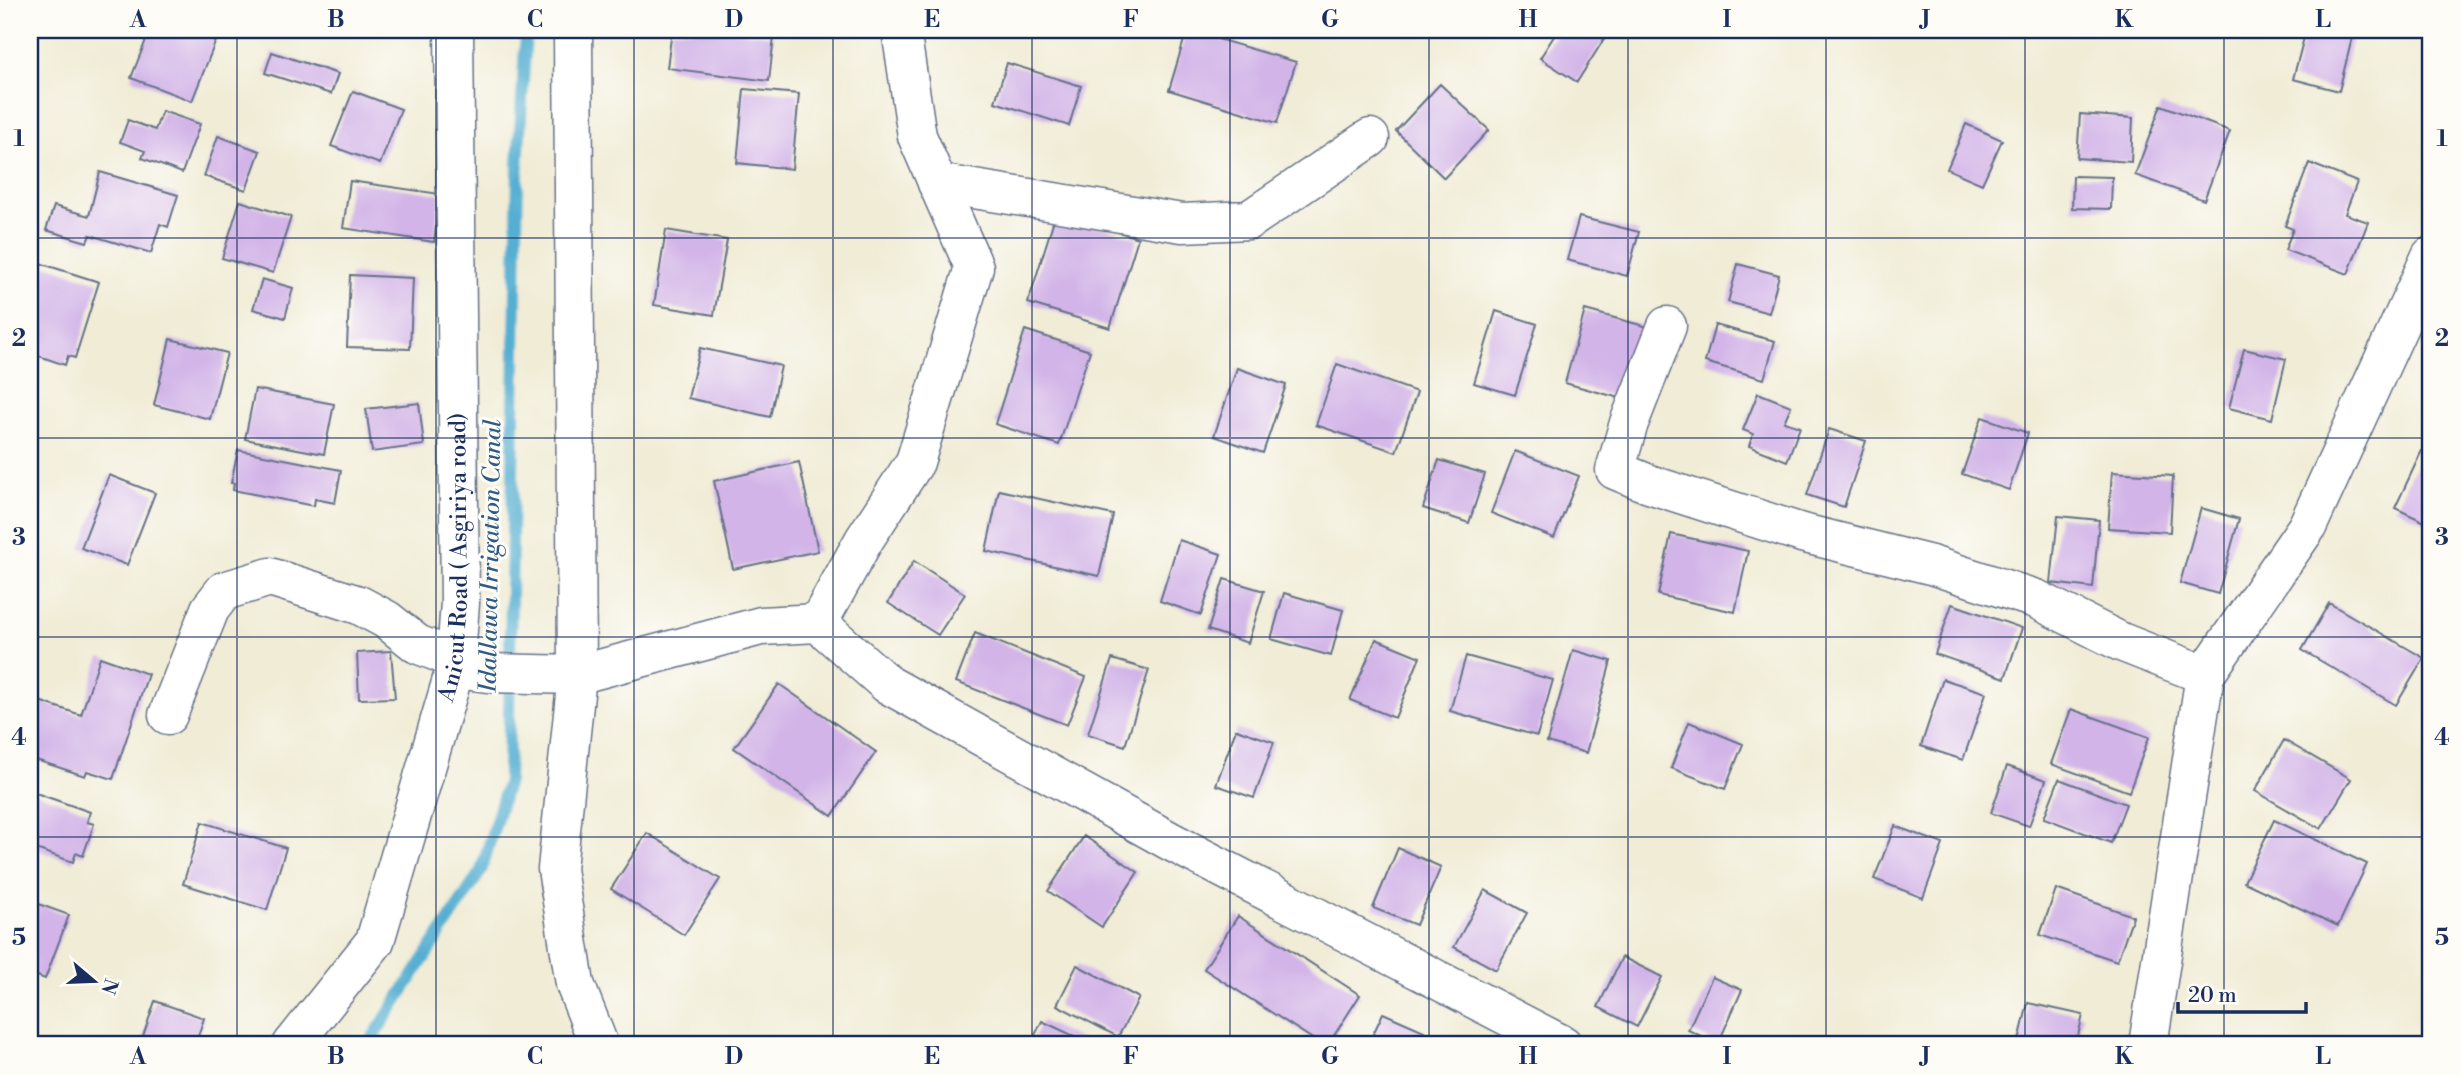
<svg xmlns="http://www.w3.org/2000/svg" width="2461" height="1075" viewBox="0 0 2461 1075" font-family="'Libre Bodoni',serif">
<rect width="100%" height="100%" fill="#fdfcf7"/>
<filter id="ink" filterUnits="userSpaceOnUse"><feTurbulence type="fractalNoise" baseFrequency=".0143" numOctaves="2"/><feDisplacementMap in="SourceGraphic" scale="14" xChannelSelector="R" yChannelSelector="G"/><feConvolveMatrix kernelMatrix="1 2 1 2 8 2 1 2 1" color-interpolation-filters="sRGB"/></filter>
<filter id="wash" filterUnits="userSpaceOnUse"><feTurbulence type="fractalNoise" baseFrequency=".00686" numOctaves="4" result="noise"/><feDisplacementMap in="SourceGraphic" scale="28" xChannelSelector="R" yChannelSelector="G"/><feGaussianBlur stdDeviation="1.57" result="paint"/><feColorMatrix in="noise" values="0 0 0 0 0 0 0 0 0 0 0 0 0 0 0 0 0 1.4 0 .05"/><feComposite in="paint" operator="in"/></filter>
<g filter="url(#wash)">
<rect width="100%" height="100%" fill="#f0ecd6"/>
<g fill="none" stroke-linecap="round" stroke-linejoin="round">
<path stroke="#54afd2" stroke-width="12" d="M368,1045l113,-174 27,-90 10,-614 8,-137"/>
</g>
<g id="blocks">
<path fill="#d2b4e8" d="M150,30h54l14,5 -26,66 -61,-23z
M672,30h50l52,6 -5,45 -102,-13z
M1187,30l109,32 -19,61 -108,-33z
M1558,30h32l14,9 -27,43 -37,-24z
M2306,30h48l-15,61 -46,-12z
M272,52l66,22 -7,20 -66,-21z
M1007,63l74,23 -12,40 -74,-24z
M1440,84l49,46 -45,48 -48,-47z
M744,89l55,5 -7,75 -55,-6z
M353,91l48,18 -21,55 -49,-18z
M2161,105l69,26 -26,69 -69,-25z
M162,111l38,13 -18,49 -40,-15 3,-7 -25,-9 8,-22 27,10z
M2080,114l53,4 -2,44 -54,-4z
M1966,124l36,16 -20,44 -35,-15z
M218,136l42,15 -14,39 -42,-14z
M2309,163l48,19 -12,32 23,8 -20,52 -63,-24 8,-21 -8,-3z
M100,172l78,23 -10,32 -8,-3 -9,29 -61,-18 -3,7 -41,-12 8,-24 35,10z
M2073,176l39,1 -1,32 -39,-1z
M350,181l90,13 -6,48 -91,-14z
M240,201l51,16 -18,56 -51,-15z
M1056,213l82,25 -28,90 -82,-25z
M1579,217l60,15 -12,44 -60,-16z
M666,230l61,10 -13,75 -60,-10z
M30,260l69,22 -24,76 -7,-2 -3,9 -35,-12 3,-8 -3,-1v-11l6,-21 -6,-2z
M1738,264l41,11 -10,38 -41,-11z
M350,275l63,3 -3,71 -63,-2z
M262,279l31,9 -8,30 -32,-9z
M1585,310l63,17 -21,73 -62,-17z
M1496,311l41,13 -22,71 -41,-12z
M1715,325l60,16 -11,38 -59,-17z
M1025,330l65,21 -31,94 -64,-21z
M170,339l57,14 -17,66 -56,-14z
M700,348l81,18 -11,51 -82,-19z
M2244,349l42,10 -14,60 -43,-11z
M1337,364l80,28 -21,60 -80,-27z
M1237,368l49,17 -23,68 -49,-17z
M255,389l79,15 -10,50 -79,-15z
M1758,393l33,13 -7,16 16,5 -13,34 -38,-15 4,-12 -10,-4z
M419,403l5,42 -52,7 -6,-43z
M1982,417l46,16 -19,57 -47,-16z
M1829,429l37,12 -22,66 -37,-12z
M2431,431v94l-36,-17z
M238,450l103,20 -6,33 -20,-4 -1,7 -81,-16 1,-7h-3z
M1515,451l64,25 -25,62 -63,-25z
M1439,460l46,14 -16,49 -46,-15z
M799,462l19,89 -85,18 -19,-88z
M2112,472l61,4 -3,56 -62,-4z
M109,475l46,18 -28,72 -46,-17z
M999,490l114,25 -14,61 -113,-25z
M2201,508l38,11 -21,75 -38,-11z
M2058,516l41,4 -6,68 -42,-5z
M1671,534l77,17 -13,61 -77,-17z
M1179,540l42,14 -20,61 -41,-14z
M914,561l51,33 -27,41 -50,-32z
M1224,579l40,12 -16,52 -40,-13z
M1284,593l59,17 -12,46 -60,-17z
M2329,603l95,55 -28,47 -94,-55z
M1952,604l70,24 -17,50 -70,-24z
M975,633l111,44 -19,48 -111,-43z
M1376,639l44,18 -25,61 -45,-18z
M1573,650l38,11 -25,92 -39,-11z
M391,651l4,47 -36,1 -2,-46z
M1466,656l87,24 -16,56 -87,-25z
M100,657l48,17 -35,105 -26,-8 -2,5 -55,-18v-60l51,17z
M1112,659l37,11 -24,76 -37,-12z
M1943,679l43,14 -23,67 -42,-14z
M779,684l97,68 -44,64 -98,-68z
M2071,709l78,28 -20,55 -78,-28z
M1689,722l54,22 -18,45 -54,-21z
M1236,729l38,13 -20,56 -38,-13z
M2284,740l67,39 -30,50 -66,-38z
M2007,766l39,14 -17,46 -38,-13z
M2059,779l67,25 -15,39 -67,-25z
M30,791l60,21 -3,10 7,2 -11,32 -7,-3 -3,9 -43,-15z
M2274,820l93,44 -29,62 -94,-44z
M202,822l84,26 -19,62 -84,-26z
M1895,826l48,18 -20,54 -49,-19z
M647,833l73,46 -36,56 -73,-46z
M1084,836l54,36 -36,55 -54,-36z
M1398,848l43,19 -25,58 -43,-17z
M2056,889l77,27 -16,45 -77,-26z
M1485,890l42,23 -31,57 -42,-23z
M30,901l39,14 -24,64 -15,-6z
M1238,916l122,79 -32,50h-6l-118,-76z
M1622,957l40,20 -25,50 -39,-20z
M1077,965l62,33 -21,39 -61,-32z
M1712,977l30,13 -24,54 -30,-14z
M155,1001l49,17 -9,27h-55z
M2028,1003l55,12 -6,25 18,5h-77z
M1383,1013l41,18 -6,14h-50z
M1042,1021l51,24h-63z"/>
</g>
</g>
<g filter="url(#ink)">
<use href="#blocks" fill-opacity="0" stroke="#667188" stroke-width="2"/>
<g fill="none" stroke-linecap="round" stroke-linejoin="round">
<g stroke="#667188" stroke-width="41">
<g id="street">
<path d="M573,30l4,645 -20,194 18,115 24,61"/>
<path d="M937,183l245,40 67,-3 121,-82"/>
<path d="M1667,326l-38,97 -14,47 34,14 153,49 129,32 105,34 85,43 84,33"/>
<path d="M818,623l46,-83 51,-78 59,-195 -57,-131 -16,-106"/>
<path d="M455,669l33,4 89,2 184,-49 57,-3 69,61 283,157 393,204"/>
<path d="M168,715l42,-106 14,-18 46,-14 89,28 28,15 30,24 38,15"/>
<path id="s1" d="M292,1045l83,-104 80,-272 5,-66 -6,-573"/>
<path d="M2148,1045l57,-370 102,-148 124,-271"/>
</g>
</g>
<use href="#street" stroke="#fff" stroke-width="38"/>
</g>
</g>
<path fill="none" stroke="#1b2f5e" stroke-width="2" stroke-opacity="0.55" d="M237,30v1015M436,30v1015M634,30v1015M833,30v1015M1032,30v1015M1230,30v1015M1429,30v1015M1628,30v1015M1826,30v1015M2025,30v1015M2224,30v1015M30,238h2401M30,438h2401M30,637h2401M30,837h2401"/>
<g text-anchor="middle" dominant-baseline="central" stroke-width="6" stroke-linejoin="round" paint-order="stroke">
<g font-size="23" fill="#1b2f5e" stroke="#fdfcf7">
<text stroke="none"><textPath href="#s1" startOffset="528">Anicut Road ( Asgiriya road)</textPath></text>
</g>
<g font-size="24" font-style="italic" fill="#2f5c87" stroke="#fdfcf7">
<text transform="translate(491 556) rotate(-89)">Idallawa Irrigation Canal</text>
</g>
</g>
<rect width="2461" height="1075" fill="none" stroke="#fdfcf7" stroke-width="77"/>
<g transform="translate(94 981) rotate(109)" stroke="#fdfcf7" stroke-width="5" paint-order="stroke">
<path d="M0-5L12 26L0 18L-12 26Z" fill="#1b2f5e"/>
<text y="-10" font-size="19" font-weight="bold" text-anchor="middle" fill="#1b2f5e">N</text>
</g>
<path d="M2178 1002v10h128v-10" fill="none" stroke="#1b2f5e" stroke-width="3.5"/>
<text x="2188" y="1002" font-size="21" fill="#1b2f5e" stroke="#fdfcf7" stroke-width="5" paint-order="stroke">20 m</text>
<rect x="38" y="38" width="2384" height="998" fill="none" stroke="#1b2f5e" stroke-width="2.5"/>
<g font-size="23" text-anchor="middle" font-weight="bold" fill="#1b2f5e">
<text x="138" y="27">A</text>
<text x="336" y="27">B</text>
<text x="535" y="27">C</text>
<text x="734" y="27">D</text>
<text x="932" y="27">E</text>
<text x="1131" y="27">F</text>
<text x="1330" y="27">G</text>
<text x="1528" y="27">H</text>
<text x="1727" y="27">I</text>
<text x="1926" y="27">J</text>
<text x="2124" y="27">K</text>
<text x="2323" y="27">L</text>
<text x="19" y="146">1</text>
<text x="2442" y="146">1</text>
<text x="19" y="346">2</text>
<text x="2442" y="346">2</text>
<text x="19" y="545">3</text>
<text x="2442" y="545">3</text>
<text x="19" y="745">4</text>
<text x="2442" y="745">4</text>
<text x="19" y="945">5</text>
<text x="2442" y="945">5</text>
<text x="138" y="1064">A</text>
<text x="336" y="1064">B</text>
<text x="535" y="1064">C</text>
<text x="734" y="1064">D</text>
<text x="932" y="1064">E</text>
<text x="1131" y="1064">F</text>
<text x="1330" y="1064">G</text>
<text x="1528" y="1064">H</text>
<text x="1727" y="1064">I</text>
<text x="1926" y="1064">J</text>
<text x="2124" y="1064">K</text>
<text x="2323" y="1064">L</text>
</g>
</svg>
